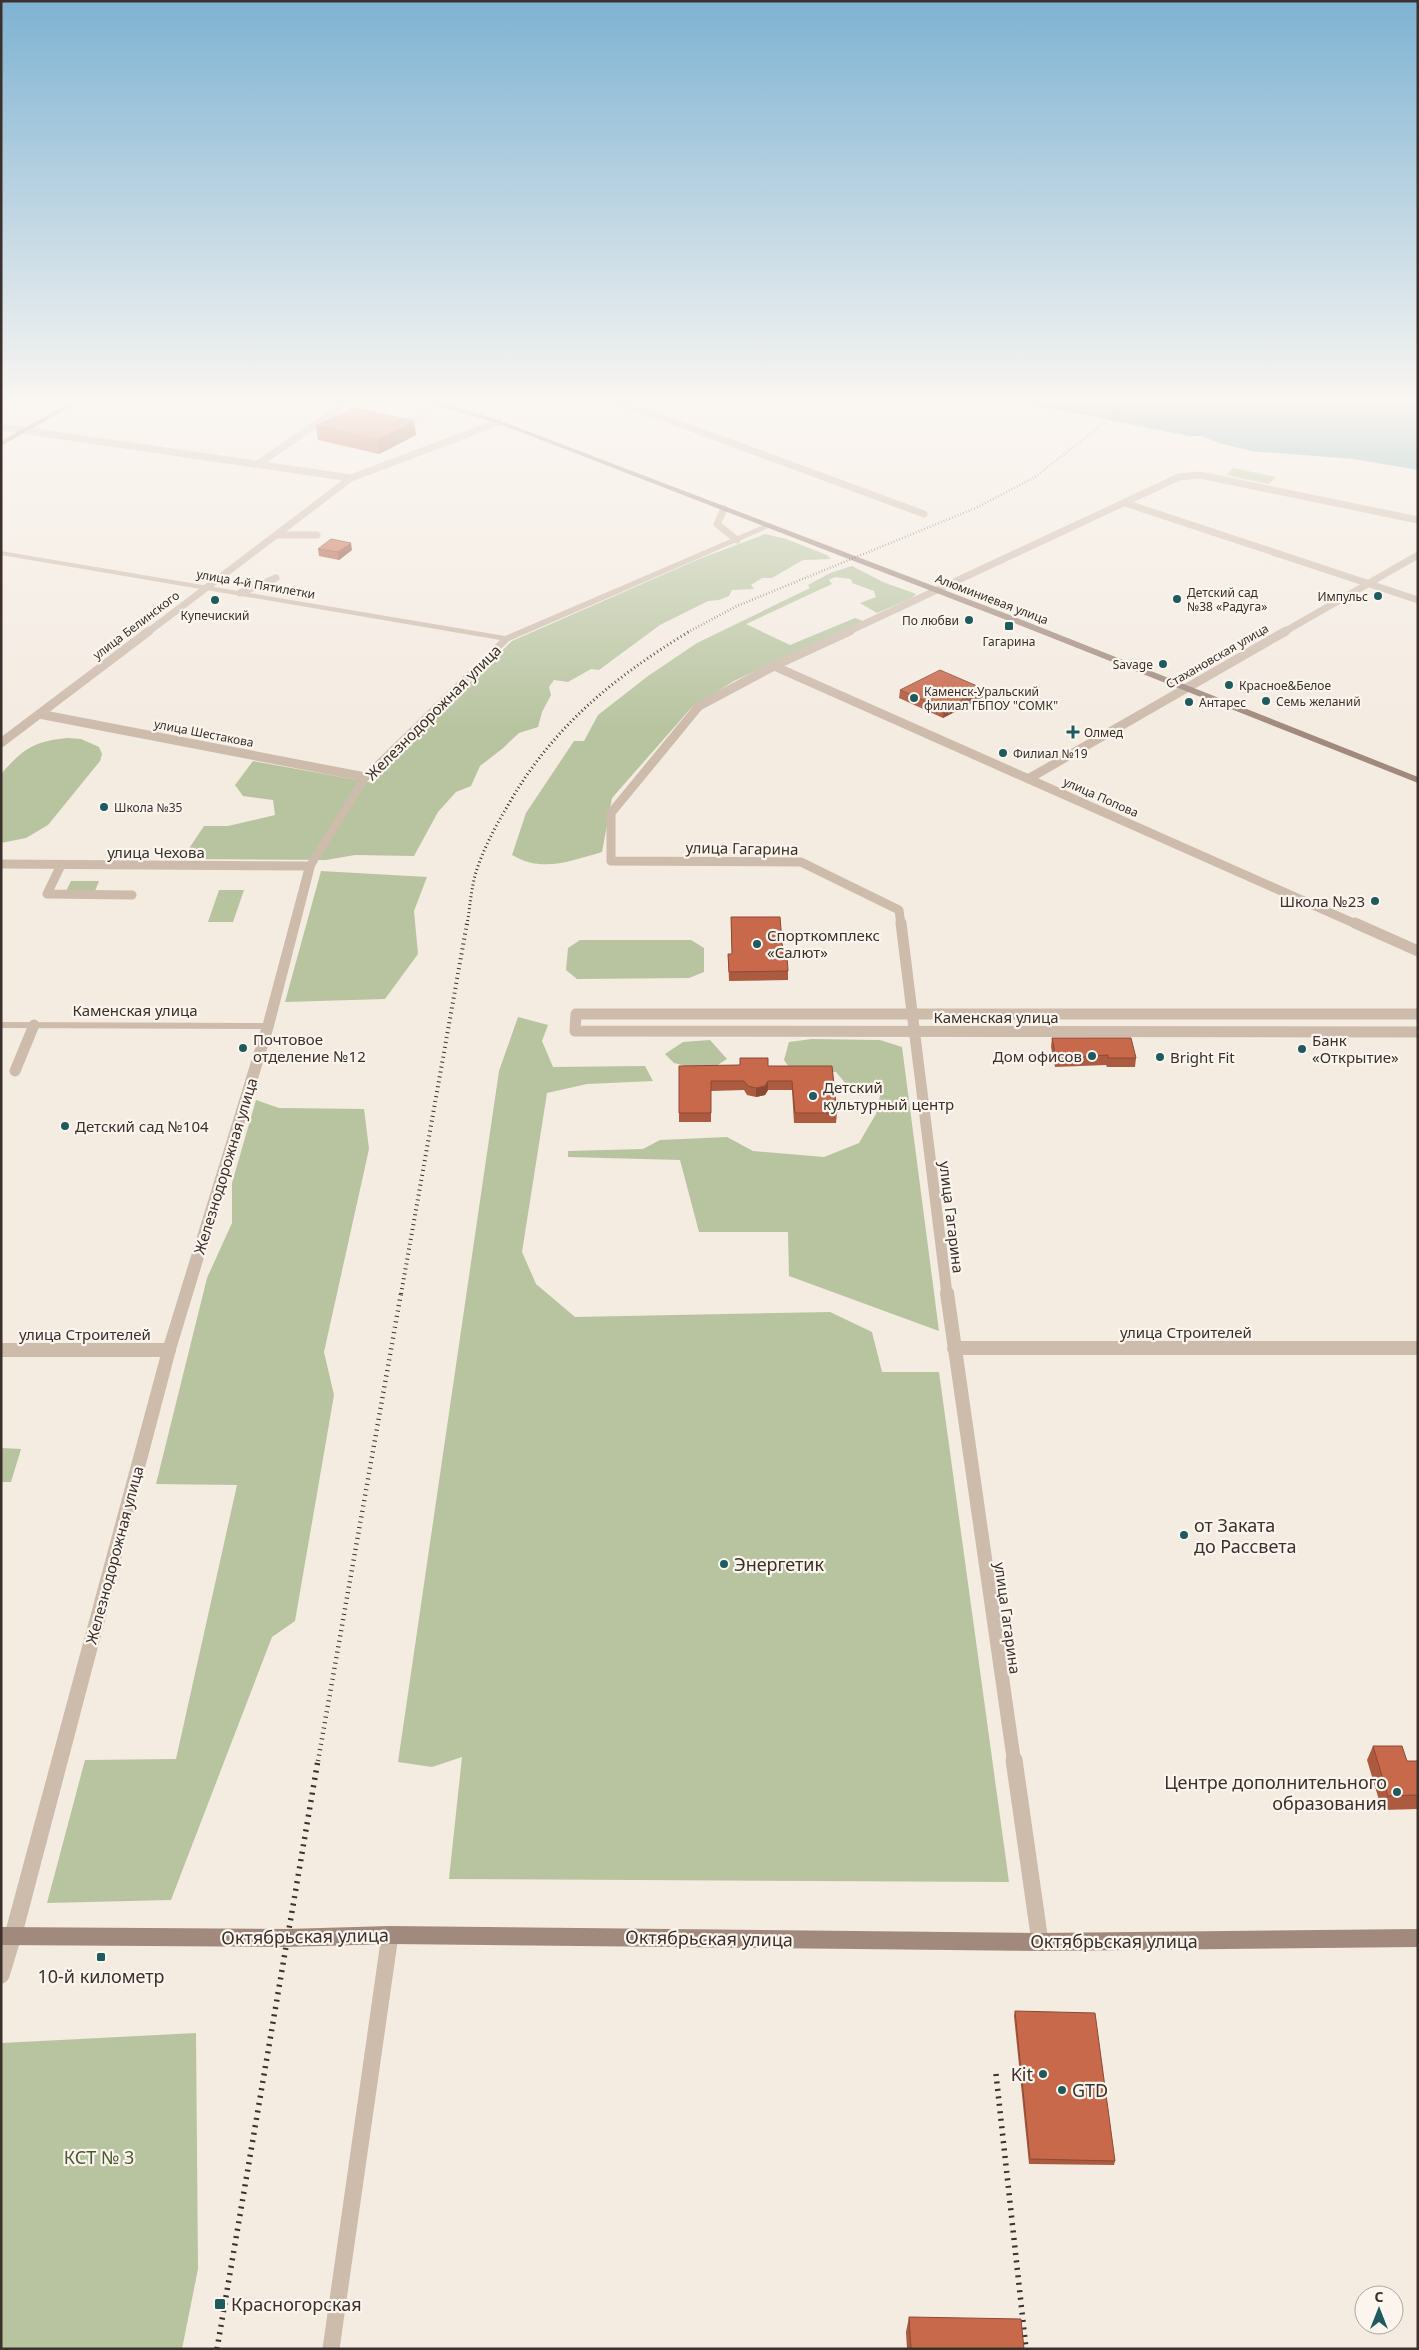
<svg xmlns="http://www.w3.org/2000/svg" width="1419" height="2350" viewBox="0 0 1419 2350" font-family="'Noto Sans',sans-serif">
<rect width="100%" height="100%" fill="#f4ebe1"/>
<path fill="#b8c4a0" d="M1343,400h75v11z
M1233,468l43,9 -7,7 -43,-9z
M765,534l21,5 41,16 4,4 -28,1 -31,18h-10l-11,7 3,4 -22,1 -3,6 -10,4 -11,1 -48,24 -61,45 -8,-1 -23,13 -14,-2 -5,7 2,8 -9,17 -4,15 -19,6 -17,16 -22,17 -9,20 -15,6 -18,20 -24,44 -59,-1 -29,5 -144,-1 22,-33h24l47,-11 -2,-15 -30,-4 -8,-11 18,-24 121,22 20,-26 118,-116 187,-82z
M852,566l31,16 33,12 -4,4 -35,15 -17,-10 16,-6 -2,-6 -22,-8 -1,-4 -16,-2 -6,3 3,4 -86,40 44,21 65,-27 8,3 -129,60 -42,26 -80,91 -10,54c-32,9 -60,21 -90,3l14,-42 48,-72h10l14,-26 50,-39 49,-33 113,-55 -2,-3 22,-12z
M68,738l13,1 18,8 3,7 -2,7 -52,64 -22,13 -25,5v-69c22,-25 33,-33 67,-36z
M321,871l106,6 -13,34 4,43 -33,45 -100,3z
M71,881h28l-4,10h-29z
M219,890h25l-11,32h-25z
M580,940h111l13,8v24l-15,6 -112,1 -11,-9 2,-22z
M518,1017l30,8 -6,16 11,26 92,-1 8,15 -66,3 -40,9 -25,159 14,32 39,33 255,-5 42,20 10,40h57l70,510 -560,-3 13,-122 -30,10 -34,-5 101,-691z
M812,1039l68,1 22,7 37,284 -150,-55 -1,-44h-89l-19,-72 -112,-3v-6l75,-2 17,-9 67,-3 26,14 71,6 35,-14 17,-29 5,-23 -35,-7 -10,-12 -45,-2 -7,-10 5,-18z
M710,1040l17,19 -14,9h-19l-20,-5 -9,-9 18,-12z
M256,1100l23,8 85,1 5,40 -45,203 10,43 -39,226 -23,16 -101,263 -124,3 38,-143 91,-1 61,-274 -81,-1 51,-206 25,-55v-40z
M1,1448l20,1 -10,33h-10z
M196,2033l2,236 -16,80h-181l1,-306z"/>
<path fill="#ecdcc8" d="M421,412l20,5 -20,10 -21,-5z"/>
<path fill="#7fb0b2" d="M1010,400h333l75,11v59l-64,-11 -103,-8 -32,-8 -17,-7h-13z"/>
<g fill="none" stroke-linecap="round" stroke-linejoin="round">
<path stroke="#cdbbac" stroke-width="7" d="M606,400l41,12 277,102
M1,427l350,51
M258,464l93,-64
M1125,503l293,97
M724,509l-7,15 20,16
M276,535h41
M240,593l36,-15
M148,632l203,-154 148,-56
M847,632l332,-155 21,-2 218,45
M1284,632l134,-77"/>
<path stroke="#cdbbac" stroke-width="9" d="M850,631l-76,35 -75,40 -88,107v48l190,1 98,48 2,15
M774,666l584,259
M39,714l326,63
M1,743l148,-112
M1028,779l258,-148
M1,864l309,2
M61,865l-14,29 85,1"/>
<path stroke="#cdbbac" stroke-width="11" d="M901,923l46,371
M1355,923l63,28
M1418,1014h-842l-1,17 843,1
M15,1071l19,-46"/>
<path stroke="#cdbbac" stroke-width="14" d="M947,1293l67,468
M954,1348h464
M1,1350h168"/>
<path stroke="#cdbbac" stroke-width="17" d="M1014,1760l26,182
M1,1975l12,-39
M331,2349l59,-414"/>
<path fill="#cdbbac" fill-rule="evenodd" d="M766,524l7,2 -264,115 -140,138 -54,87 -41,160 -98,324 -154,586 -3,6 -6,3 -6,-3 -3,-6 158,-586 99,-321 -260,-1v-6l262,1 42,-157 57,-91 138,-135 -499,-85v-4l504,85z"/>
<path fill="#a18a7d" fill-rule="evenodd" d="M75,400h7l-81,46v-5z
M409,400c27,-4 66,13 92,21l514,196 403,160v6l-409,-162 -512,-198 -49,-14z
M390,1926l650,7 378,-4v18l-378,4 -650,-7 -104,3 -285,-2v-18l285,2z"/>
<path stroke="#3b302b" stroke-width="2.5" stroke-dasharray="0.5 2.5" stroke-linecap="butt" d="M688,632l49,-26 241,-99 57,-30 98,-77"/>
<path stroke="#3b302b" stroke-width="3" stroke-dasharray="1 3" stroke-linecap="butt" d="M467,925c3,-18 4,-36 9,-53 7,-22 19,-45 31,-65 45,-80 106,-129 183,-176"/>
<path stroke="#3b302b" stroke-width="4" stroke-dasharray="1 4" stroke-linecap="butt" d="M401,1294l66,-371"/>
<path stroke="#3b302b" stroke-width="4.5" stroke-dasharray="1 4.5" stroke-linecap="butt" d="M318,1761l83,-468"/>
<path stroke="#3b302b" stroke-width="5.5" stroke-dasharray="2 5.5" stroke-linecap="butt" d="M996,2074l30,275
M217,2349l101,-589"/>
</g>
<path fill="#ac5a40" d="M316,426l100,9 -37,19 -61,-14z
M318,549l34,1 -13,10 -20,-4z
M900,690l83,7 -40,21 -44,-20z
M731,917l52,37 5,17v9l-59,1 -1,-27h4z
M1052,1038l84,20 -1,9h-28l-1,-2 -51,2 -4,-20z
M679,1066h153l5,47 -1,10h-42l-2,-33h-24l-3,5 -9,2 -9,-2 -3,-5 -33,1v31h-32z
M1373,1746l34,15h11v48l-36,1 -15,-50z
M1015,2011l100,150 -1,4 -85,-1 -15,-148z
M909,2317l115,32h-117l-1,-17z"/>
<path fill="#8c4a34" d="M414,421l2,14 -37,19 -1,-14z
M351,543l1,7 -13,10 -1,-8z
M984,689l-1,8 -40,21 1,-9z
M768,1081v9l-3,5 -9,2v-9z"/>
<path fill="#c8694b" stroke="#8c4a34" d="M354,408l60,13 -36,19 -62,-14z
M331,539l20,4 -13,9 -20,-3z
M940,670l44,19 -40,20 -44,-19z
M731,917h49l3,37h4l1,17 -59,1 -1,-18h4z
M1052,1038h79l5,20h-28v-3l-52,3z
M740,1058h28v8h64l5,47h-42l-3,-32h-24l-3,5 -9,2 -8,-2 -4,-5h-33v32h-32v-47l61,-1z
M1373,1746h29l5,15h11v34l-30,1z
M1015,2011l80,2 20,148 -85,-2z
M909,2317l112,2 3,30h-113z"/>
<linearGradient id="sky" x2="0" y2="1"><stop stop-color="#7eb2d2"/><stop offset="0.55" stop-color="#faf6f2"/><stop offset="1" stop-color="#faf6f2" stop-opacity="0"/></linearGradient>
<rect width="1419" height="729" fill="url(#sky)"/>
<g fill="#1f5a5e" stroke="#fbf5ee" stroke-width="2">
<circle cx="1378" cy="596" r="5"/>
<circle cx="1177" cy="599" r="5"/>
<circle cx="215" cy="600" r="5"/>
<circle cx="969" cy="620" r="5"/>
<rect x="1004" y="621" width="10" height="10" rx="2.5"/>
<circle cx="1163" cy="664" r="5"/>
<circle cx="1229" cy="685" r="5"/>
<circle cx="914" cy="698" r="5"/>
<circle cx="1266" cy="701" r="5"/>
<circle cx="1189" cy="702" r="5"/>
<path d="M1070.5 724.5h5v5h5v5h-5v5h-5v-5h-5v-5h5z"/>
<circle cx="1003" cy="753" r="5"/>
<circle cx="104" cy="807" r="5"/>
<circle cx="1375" cy="901" r="5"/>
<circle cx="757" cy="944" r="5"/>
<circle cx="243" cy="1048" r="5"/>
<circle cx="1302" cy="1049" r="5"/>
<circle cx="1092" cy="1056" r="5"/>
<circle cx="1160" cy="1057" r="5"/>
<circle cx="813" cy="1096" r="5"/>
<circle cx="65" cy="1126" r="5"/>
<circle cx="1184" cy="1535" r="5"/>
<circle cx="724" cy="1564" r="5"/>
<circle cx="1397" cy="1792" r="5"/>
<rect x="96" y="1952" width="10" height="10" rx="2.5"/>
<circle cx="1043" cy="2074" r="5"/>
<circle cx="1062" cy="2090" r="5"/>
<rect x="214" y="2298" width="12" height="12" rx="2.5"/>
</g>
<g text-anchor="middle" dominant-baseline="central" stroke-width="4.5" stroke-linejoin="round" paint-order="stroke">
<g font-size="12" fill="#3b302b" stroke="#fbf5ee">
<text transform="translate(256 584) rotate(10)">улица 4-й Пятилетки</text>
<text transform="translate(992 599) rotate(21)">Алюминиевая улица</text>
<text transform="translate(136 625) rotate(-37)">улица Белинского</text>
<text transform="translate(1217 656) rotate(-30)">Стахановская улица</text>
<text transform="translate(204 733) rotate(11)">улица Шестакова</text>
<text transform="translate(1101 797) rotate(24)">улица Попова</text>
</g>
<g font-size="12" fill="#3b302b" stroke="#fbf5ee" text-anchor="start">
<text x="1187" y="592">Детский сад<tspan x="1187" dy="14">№38 «Радуга»</tspan></text>
<text x="1368" y="596" text-anchor="end">Импульс</text>
<text x="215" y="615" text-anchor="middle">Купечиский</text>
<text x="959" y="620" text-anchor="end">По любви</text>
<text x="1009" y="641" text-anchor="middle">Гагарина</text>
<text x="1153" y="664" text-anchor="end">Savage</text>
<text x="1239" y="685">Красное&amp;Белое</text>
<text x="924" y="691">Каменск-Уральский<tspan x="924" dy="14">филиал ГБПОУ "СОМК"</tspan></text>
<text x="1276" y="701">Семь желаний</text>
<text x="1199" y="702">Антарес</text>
<text x="1084" y="732">Олмед</text>
<text x="1013" y="753">Филиал №19</text>
<text x="114" y="807">Школа №35</text>
</g>
<g font-size="15" fill="#3b302b" stroke="#fbf5ee">
<text transform="translate(433 712) rotate(-45)">Железнодорожная улица</text>
<text transform="translate(742 848) rotate(1)">улица Гагарина</text>
<text x="156" y="852">улица Чехова</text>
<text x="135" y="1010">Каменская улица</text>
<text x="996" y="1017">Каменская улица</text>
<text transform="translate(225 1166) rotate(-73)">Железнодорожная улица</text>
<text transform="translate(952 1217) rotate(83)">улица Гагарина</text>
<text x="1186" y="1332">улица Строителей</text>
<text x="85" y="1334">улица Строителей</text>
<text transform="translate(114 1555) rotate(-75)">Железнодорожная улица</text>
<text transform="translate(1008 1618) rotate(82)">улица Гагарина</text>
</g>
<g font-size="15" fill="#3b302b" stroke="#fbf5ee" text-anchor="start">
<text x="1365" y="901" text-anchor="end">Школа №23</text>
<text x="767" y="935">Спорткомплекс<tspan x="767" dy="17">«Салют»</tspan></text>
<text x="253" y="1039">Почтовое<tspan x="253" dy="17">отделение №12</tspan></text>
<text x="1312" y="1040">Банк<tspan x="1312" dy="17">«Открытие»</tspan></text>
<text x="1082" y="1056" text-anchor="end">Дом офисов</text>
<text x="1170" y="1057">Bright Fit</text>
<text x="823" y="1087">Детский<tspan x="823" dy="17">культурный центр</tspan></text>
<text x="75" y="1126">Детский сад №104</text>
</g>
<g font-size="18" fill="#3b302b" stroke="#fbf5ee" text-anchor="start">
<text x="1194" y="1525">от Заката<tspan x="1194" dy="21">до Рассвета</tspan></text>
<text x="734" y="1564">Энергетик</text>
<text x="1387" y="1782" text-anchor="end">Центре дополнительного<tspan x="1387" dy="21">образования</tspan></text>
<text x="101" y="1976" text-anchor="middle">10-й километр</text>
<text x="1033" y="2074" text-anchor="end">Kit</text>
<text x="1072" y="2090">GTD</text>
<text x="231" y="2304">Красногорская</text>
</g>
<g font-size="18" fill="#3b302b" stroke="#fbf5ee">
<text transform="translate(305 1936) rotate(-1)">Октябрьская улица</text>
<text transform="translate(709 1938) rotate(1)">Октябрьская улица</text>
<text x="1114" y="1941">Октябрьская улица</text>
</g>
<g font-size="18" fill="#4a5a2e" stroke="#fbf5ee">
<text x="99" y="2157">КСТ № 3</text>
</g>
</g>
<rect width="1419" height="2350" fill="none" stroke="#3b302b" stroke-width="5"/>
<g transform="translate(1379 2310)"><circle r="24" fill="#fbf5ee" stroke="#aea6a0"/>
<path d="M0-4L9 19L0 12L-9 19Z" fill="#1f5a5e"/>
<text y="-8" font-size="14" font-weight="bold" text-anchor="middle" fill="#3b302b">С</text>
</g>
</svg>
